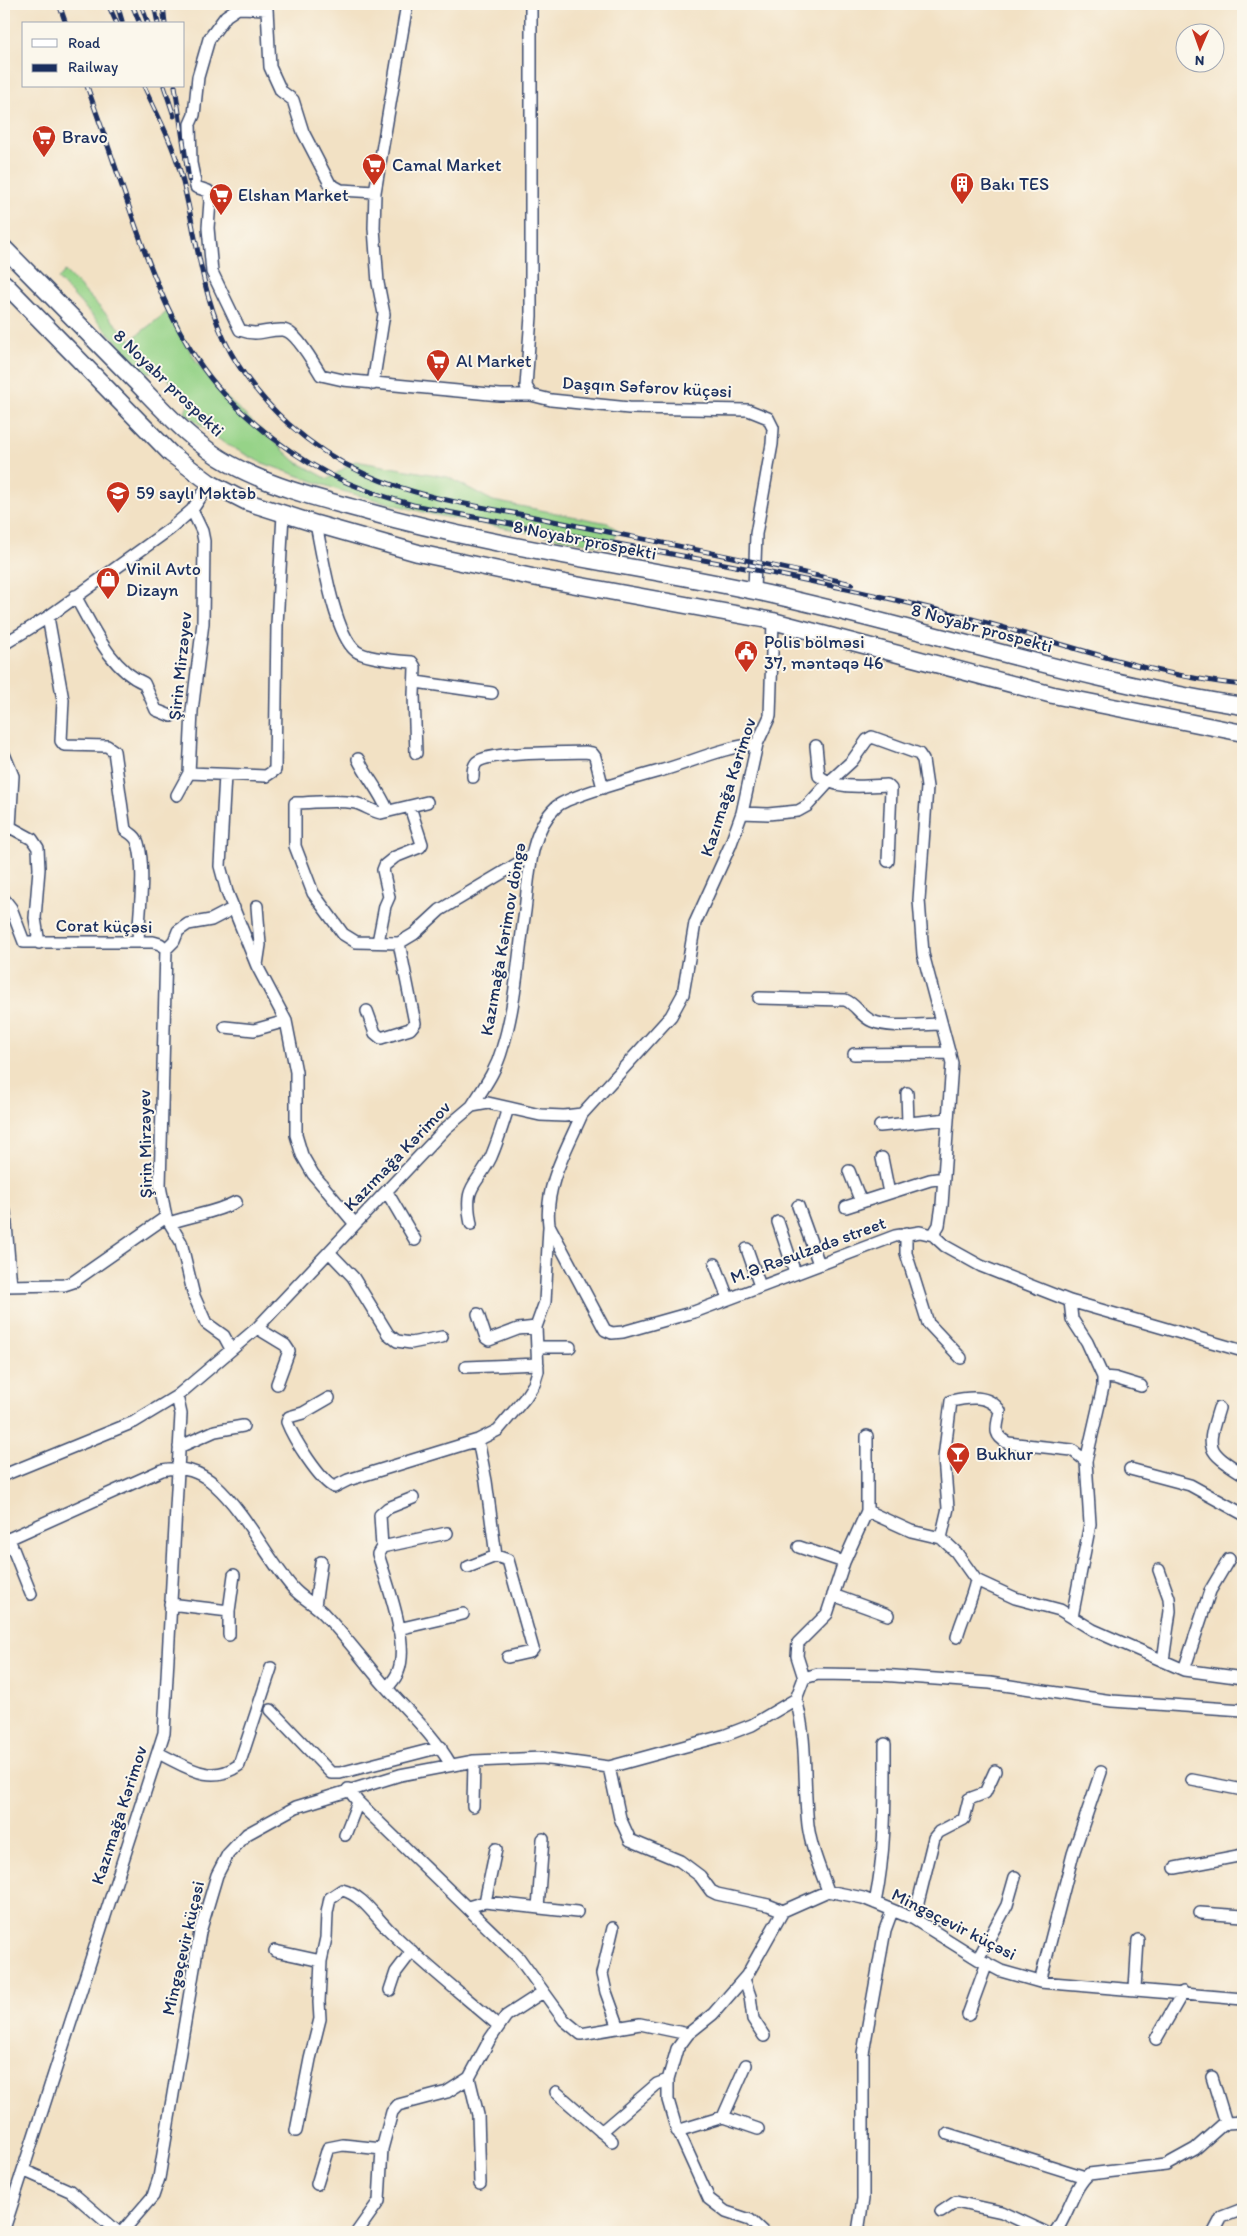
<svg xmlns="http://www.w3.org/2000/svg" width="1247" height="2236" viewBox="0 0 1247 2236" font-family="Itim,sans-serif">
<rect width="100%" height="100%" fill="#fbf7ec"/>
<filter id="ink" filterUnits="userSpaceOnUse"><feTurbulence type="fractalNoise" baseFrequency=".02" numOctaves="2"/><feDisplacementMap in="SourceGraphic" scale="10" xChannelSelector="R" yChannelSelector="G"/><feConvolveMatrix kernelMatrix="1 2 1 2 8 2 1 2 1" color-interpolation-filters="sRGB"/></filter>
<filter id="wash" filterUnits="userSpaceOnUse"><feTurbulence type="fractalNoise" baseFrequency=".0096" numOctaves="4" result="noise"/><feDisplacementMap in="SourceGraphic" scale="20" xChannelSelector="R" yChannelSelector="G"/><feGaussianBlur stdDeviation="1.12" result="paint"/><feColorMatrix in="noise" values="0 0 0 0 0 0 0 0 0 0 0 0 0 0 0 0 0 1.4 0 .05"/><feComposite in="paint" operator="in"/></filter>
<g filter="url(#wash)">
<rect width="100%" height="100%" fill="#f2e1c4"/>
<path fill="#96d388" stroke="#588173" d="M65,271l66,69 37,-29 28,50 22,29 77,71 33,18 27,-18 93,16 45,24 115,22 9,7 -4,18 -178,-33 -97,-25 -78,-28 -36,-19 -39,-30 4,-12 -28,-29h-16l-87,-93z"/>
</g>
<g filter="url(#ink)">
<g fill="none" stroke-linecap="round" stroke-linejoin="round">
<g stroke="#3b4a6d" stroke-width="14">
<path id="minor" d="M531,4v312l-5,70 5,9 20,5 78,8 119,2 20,8 5,10 -1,16 -16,90 -2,57
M375,192l-34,-2 -11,-6 -27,-52 -10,-32 -12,-9 -11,-24 -3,-58 -29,-1 -12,8 -17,23 -11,38 -4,38 -4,9 1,39 5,24 12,4 2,10 -2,27 4,44 28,58c19,7 26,-1 43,0 13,1 31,34 38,45l22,5 157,15h31
M373,384l11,-70 -6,-31 -4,-55 1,-36 32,-188
M316,524c6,29 18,110 40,127 9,7 43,10 56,11l3,5 -1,28 2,58
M75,596c18,31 35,73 69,87l12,27 15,6
M48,617l15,83 -2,41 3,4 43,1 7,5 11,79c5,3 11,6 13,13 8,27 1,70 0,98
M4,644l44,-27 122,-88 22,-19 18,-27
M416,682l76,11
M816,746l3,30c18,14 46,10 68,9l4,4 -3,72
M4,754l9,22 -3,51 -6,5
M358,759c10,20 21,31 30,52
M189,773l77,3 9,-6 2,-145 6,-111
M225,775l-5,91 7,26 30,74 29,55 10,51v63l6,20 11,19 42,50
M473,777c0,-5 0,-11 4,-15 14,-11 87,-9 108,-10l7,1 3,4 8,31
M177,795l12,-22 3,-62 11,-88 1,-82 -2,-10 -10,-21
M427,802l-46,11c-10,-2 -17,-8 -26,-10 -19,-4 -41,0 -60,0v43l18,47 30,41 13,8 43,1 15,-9 26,-24 92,-55
M742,813l26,1 30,-3 9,-5 21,-23 24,-22 15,-21 5,-3 47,17 4,6 4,27 -8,113 4,54 29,109 -10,142 -3,20 -6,10
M10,827l22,12 6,9 1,21 -4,49 4,25
M4,899l7,9 13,34h129l7,2 6,5
M257,906l3,39 -3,20
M378,942l7,-36 4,-9 -6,-27 2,-5 10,-8 25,-10 2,-3 -12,-37
M166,949l-6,237 6,31 15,25 13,54 12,27 18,13 7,13
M166,949l8,-8 4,-10 10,-7 23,-4 23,-12
M759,998l86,2c11,4 15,16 27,21 19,8 48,3 69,3
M367,1011l8,22 6,5 29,-9 5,-6 -16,-80
M225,1027l29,3 32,-9
M854,1054l96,-1
M907,1093l1,30
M472,1106c12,-19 24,-35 30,-57 14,-44 16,-93 23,-138 4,-34 4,-79 31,-104 10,-10 82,-30 100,-35 35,-9 65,-25 101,-28
M582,1114c-15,35 -38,72 -33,111l56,105 7,3 11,-1 71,-20 201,-76 25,-4 13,3 12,11 36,20 89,35 173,50
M880,1126l68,-7
M882,1158l7,35
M849,1171l12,31
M387,1192l28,48
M798,1206l21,58
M846,1207l84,-27 14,-2
M5,1212l6,74
M778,1222l17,51
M170,1223c22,-8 45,-10 66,-21
M471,1224c-8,-40 5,-36 20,-67 7,-16 12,-33 17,-49
M906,1233v20l22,70 33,35
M747,1249l13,37
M329,1252l24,25 35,57 9,7 14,2 31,-6
M715,1264l13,34
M4,1286l60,-1 9,-3 93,-65
M1070,1301l2,18 15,23 16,35v10l-17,74
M478,1314l8,24 3,2 29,-11 18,-2
M257,1328l28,17 4,6 -12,33
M537,1347h33
M466,1367l72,-3
M1103,1377l12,1 26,8
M329,1398l-26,15 -14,4 -2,5c6,16 33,59 47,65l14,-7 130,-40 20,-10 27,-32 9,-14 4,-13 -2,-44 9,-25 4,-75
M1219,1408c-13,42 -13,42 24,66
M478,1440l8,41 10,75 12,4 25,89 -3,3 -22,5
M179,1447l36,-16 28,-5
M1130,1469l60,16 53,29
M4,1475l130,-53 43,-26 80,-68 189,-200 26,-22 16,-3 52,12 24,1 18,-2 89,-98 12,-22 12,-71 35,-77 12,-33 15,-69 13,-28 3,-95
M867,1511l44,20 30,7 15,14 20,28 39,18 45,12 33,20 91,40 59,8
M941,1538l7,-30 -4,-50 7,-57c17,-4 38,-7 49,10 -3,16 -8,24 8,32l64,7 14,11 4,63 -18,93
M9,1539l22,55
M4,1541l158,-71c19,-4 38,1 53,15 31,28 50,70 77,102 9,11 23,17 32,27 22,23 41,49 61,72 23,26 48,48 66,79
M382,1547l65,-14
M799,1547l45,15
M468,1567l28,-11
M1159,1570l10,28 1,13 -7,50
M833,1595l55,20
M170,1604l59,7
M315,1606l6,-44
M398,1629l65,-15
M229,1635v-24l5,-36
M957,1637c5,-20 15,-36 19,-57
M1184,1670l26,-79 19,-32
M804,1678l-7,-22 1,-13 29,-29 17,-52 23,-51v-75
M387,1688c4,-5 9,-10 11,-16 12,-29 -11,-88 -20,-118l4,-7 -2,-32 8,-7 25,-10
M796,1699c12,44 7,82 12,126 3,23 12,44 20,66
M271,1710l60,63h9l101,-26
M158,1753c28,13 52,33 81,12l32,-97
M609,1767l11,51 10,22 50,21 20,15 11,15 6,3 51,11 15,6 45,-20 35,7 51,21 64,40 23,12 39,11 203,17
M1192,1780l51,10
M348,1789l10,13 161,156 45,62 17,14 59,-10 48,10
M473,1806l1,-45
M345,1835l13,-33
M1175,1868l68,-13
M485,1902l11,-53
M875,1903c11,-53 10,-105 10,-159
M468,1907l17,-5 92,10
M538,1908l5,-69
M1200,1913l43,3
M914,1919l20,-81 5,-6 25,-13 5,-20 16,-6 10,-22
M613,1928l-11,46 4,18 13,36
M275,1951l46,10
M978,1959l29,-54 8,-28
M744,1979l6,17 3,23 11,17
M1040,1982l33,-128 28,-82
M1135,1988l3,-48
M390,1990l6,-18 16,-21
M968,2015l19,-52
M1156,2039l27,-47
M1212,2077l14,46
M469,2078l9,37 2,69
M556,2092l56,49
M723,2117l23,-52
M296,2131l14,-72 10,-40 -1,-17 2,-41 5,-23 1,-25 3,-15 12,-8c21,5 33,27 49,42 34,33 72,63 108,94
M677,2131l46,-14 35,12
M601,2132l56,-48 11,-4
M948,2134l137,43
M23,2170l47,21 48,41
M317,2184l11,-36 15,-3 39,4
M941,2212l15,-10 46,10 43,20
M4,2229l160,-496 17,-319 -4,-18
M122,2232l31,-36 6,-18 41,-246 17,-57 11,-21 19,-20 49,-27 104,-32 74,-14 68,-3 67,9 117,-32 26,-10 44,-26 8,-21 14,-4 63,1 109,8 122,18 131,9
M357,2232l22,-31 3,-52 10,-37 6,-7 49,-13 22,-14 21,-39 16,-23 37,-24
M763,2232l-13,-12 -24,-8 -17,-13 -34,-75 -7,-24v-20l9,-31 11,-15 25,-20 34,-39 36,-64
M858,2232l5,-33v-146l22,-123 7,-19
M1055,2232c13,-16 19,-47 34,-58l77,-9 29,-16 26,-23 5,-3 17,-1
M1214,2232l8,-15 21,-8"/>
</g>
<g stroke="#3b4a6d" stroke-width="19">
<path id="highway" d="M4,248c41,42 83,84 124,126 32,32 62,68 102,90 42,23 90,35 135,47 131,37 262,53 394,81 162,35 320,89 484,114
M4,283l167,171 39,29 37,19 69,22 102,29 114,24 241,44 280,74 190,38"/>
</g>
<use href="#minor" stroke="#fff" stroke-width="11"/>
<use href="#highway" stroke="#fff" stroke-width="16"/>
<g stroke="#1b2f5e" stroke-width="5">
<path id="rail" d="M59,4l7,20
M108,4l9,20
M117,4l5,17
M132,4l8,20
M141,4l7,20
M154,4l4,20
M163,4l2,20
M87,86c14,40 28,79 41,118 23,67 48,139 97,191 38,40 89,77 141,95 15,6 31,10 47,15 181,37 365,64 544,110 95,24 188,60 286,70
M144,86c13,28 28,56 36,85 17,60 20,126 51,182 30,53 79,96 134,121 53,24 113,32 169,43 106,22 213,41 318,67
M164,86l10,30
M175,86l14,94"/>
</g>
<use href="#rail" stroke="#fbf7ec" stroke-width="3" stroke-dasharray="9" stroke-linecap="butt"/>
</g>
</g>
<defs>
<g id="supermarket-pin" transform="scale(1.25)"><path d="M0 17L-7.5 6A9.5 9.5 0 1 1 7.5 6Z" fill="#c8321e" stroke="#fbf7ec"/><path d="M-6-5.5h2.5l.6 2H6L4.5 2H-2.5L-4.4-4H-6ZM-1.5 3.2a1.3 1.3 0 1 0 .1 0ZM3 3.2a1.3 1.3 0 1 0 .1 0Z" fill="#fff"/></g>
<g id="building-pin" transform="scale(1.25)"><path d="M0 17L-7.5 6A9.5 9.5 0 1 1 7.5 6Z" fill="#c8321e" stroke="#fbf7ec"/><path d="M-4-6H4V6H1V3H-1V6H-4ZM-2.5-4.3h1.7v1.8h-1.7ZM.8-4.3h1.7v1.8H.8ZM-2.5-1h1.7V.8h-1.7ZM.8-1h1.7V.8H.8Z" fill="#fff"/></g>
<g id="school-pin" transform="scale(1.25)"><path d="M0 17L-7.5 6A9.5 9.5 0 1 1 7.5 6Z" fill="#c8321e" stroke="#fbf7ec"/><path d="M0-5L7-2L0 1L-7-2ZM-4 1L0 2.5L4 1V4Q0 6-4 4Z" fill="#fff"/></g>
<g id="shop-pin" transform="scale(1.25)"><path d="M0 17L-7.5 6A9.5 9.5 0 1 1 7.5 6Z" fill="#c8321e" stroke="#fbf7ec"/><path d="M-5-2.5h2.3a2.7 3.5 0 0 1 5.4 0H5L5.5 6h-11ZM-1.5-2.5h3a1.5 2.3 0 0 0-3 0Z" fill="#fff"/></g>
<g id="civic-pin" transform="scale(1.25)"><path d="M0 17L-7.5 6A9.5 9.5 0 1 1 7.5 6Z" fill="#c8321e" stroke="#fbf7ec"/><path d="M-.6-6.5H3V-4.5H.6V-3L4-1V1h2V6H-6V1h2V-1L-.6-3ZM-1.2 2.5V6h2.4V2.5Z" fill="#fff"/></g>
<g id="bar-pin" transform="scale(1.25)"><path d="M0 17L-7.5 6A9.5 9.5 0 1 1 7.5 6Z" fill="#c8321e" stroke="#fbf7ec"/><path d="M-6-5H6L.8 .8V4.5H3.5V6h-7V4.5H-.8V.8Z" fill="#fff"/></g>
</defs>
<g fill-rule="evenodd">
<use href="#supermarket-pin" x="44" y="137"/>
<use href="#supermarket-pin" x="374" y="165"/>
<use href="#building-pin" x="962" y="184"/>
<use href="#supermarket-pin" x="221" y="195"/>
<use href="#supermarket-pin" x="438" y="361"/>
<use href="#school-pin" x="118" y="493"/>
<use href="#shop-pin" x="108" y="579"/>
<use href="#civic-pin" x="746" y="652"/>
<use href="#bar-pin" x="958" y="1454"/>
</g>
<g text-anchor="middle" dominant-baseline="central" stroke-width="4" stroke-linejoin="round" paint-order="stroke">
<g font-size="18" fill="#1b2f5e" stroke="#fbf7ec" text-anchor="start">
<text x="62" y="137">Bravo</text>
<text x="392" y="165">Camal Market</text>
<text x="980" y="184">Bakı TES</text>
<text x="238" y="195">Elshan Market</text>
<text x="456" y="361">Al Market</text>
<text x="136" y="493">59 saylı Məktəb</text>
<text x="126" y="569">Vinil Avto<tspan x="126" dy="21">Dizayn</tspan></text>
<text x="764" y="642">Polis bölməsi<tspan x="764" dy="21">37, məntəqə 46</tspan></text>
<text x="976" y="1454">Bukhur</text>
</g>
<g font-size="18" fill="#1b2f5e" stroke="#fbf7ec">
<text transform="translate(169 383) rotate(44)">8 Noyabr prospekti</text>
<text transform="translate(647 387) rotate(3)">Daşqın Səfərov küçəsi</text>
<text transform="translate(585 540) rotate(11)">8 Noyabr prospekti</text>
<text transform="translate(982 628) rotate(15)">8 Noyabr prospekti</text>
<text transform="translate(180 666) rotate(-84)">Şirin Mirzəyev</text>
<text transform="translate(728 787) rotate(-72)">Kazımağa Kərimov</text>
<text transform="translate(104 926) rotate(1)">Corat küçəsi</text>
<text transform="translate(503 939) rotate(-80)">Kazımağa Kərimov döngə</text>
<text transform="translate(145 1144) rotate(-91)">Şirin Mirzəyev</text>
<text transform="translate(397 1156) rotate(-46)">Kazımağa Kərimov</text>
<text transform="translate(808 1250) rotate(-20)">M.Ə.Rəsulzadə street</text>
<text transform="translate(119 1815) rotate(-72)">Kazımağa Kərimov</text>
<text transform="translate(954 1924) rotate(27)">Mingəçevir küçəsi</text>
<text transform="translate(183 1948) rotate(-77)">Mingəçevir küçəsi</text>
</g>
</g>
<rect width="1247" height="2236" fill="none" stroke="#fbf7ec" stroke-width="20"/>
<rect x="22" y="22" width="162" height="65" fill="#fbf7ec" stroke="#a1a7b3"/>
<rect x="32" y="39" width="25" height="8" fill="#ffffff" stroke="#a1a7b3"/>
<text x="68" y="48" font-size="15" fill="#1b2f5e">Road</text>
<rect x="32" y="64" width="25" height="8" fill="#1b2f5e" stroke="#a1a7b3"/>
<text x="68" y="72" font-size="15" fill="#1b2f5e">Railway</text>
<g transform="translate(1200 48) rotate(182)"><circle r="24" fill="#fbf7ec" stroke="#a1a7b3"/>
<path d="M0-4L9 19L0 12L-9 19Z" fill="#c8321e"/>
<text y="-8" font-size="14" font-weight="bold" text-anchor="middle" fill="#1b2f5e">N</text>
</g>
</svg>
